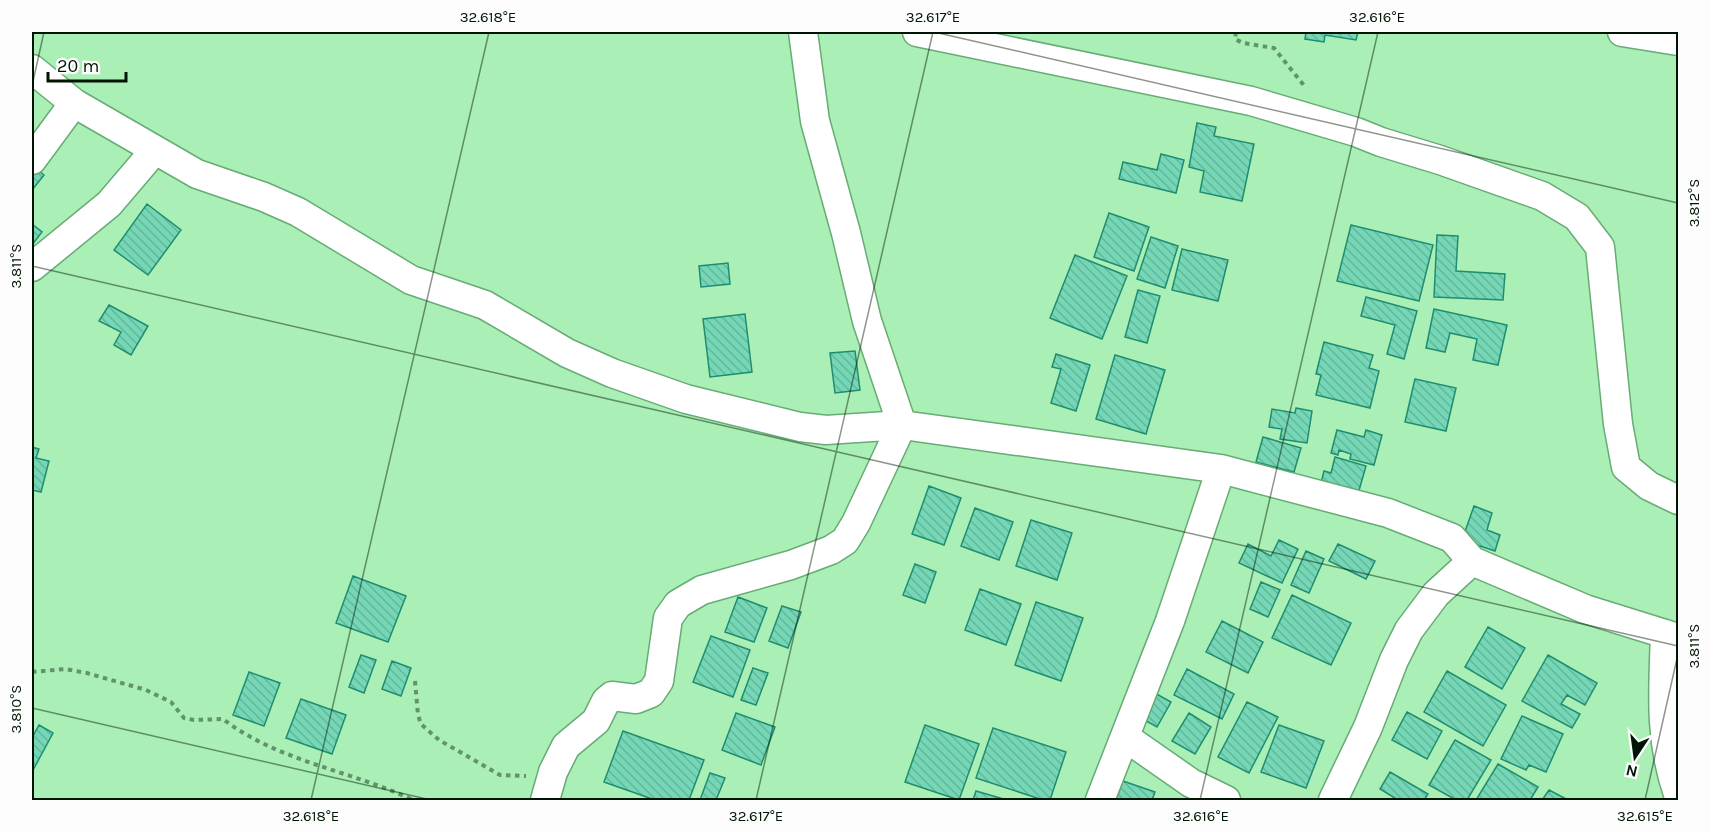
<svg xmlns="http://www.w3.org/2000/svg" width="1710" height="832" viewBox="0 0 1710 832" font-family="Karla,sans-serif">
<defs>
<pattern id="building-back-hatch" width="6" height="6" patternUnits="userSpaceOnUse" patternTransform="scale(1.5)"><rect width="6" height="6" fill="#75d7b6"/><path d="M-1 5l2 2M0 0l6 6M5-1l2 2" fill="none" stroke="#63b89b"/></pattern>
</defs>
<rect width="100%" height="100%" fill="#aaf0b6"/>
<path fill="url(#building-back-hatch)" stroke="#1f8d6f" stroke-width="1.5" d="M1306,32h52l-2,8 -31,-5 -1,7 -19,-3z
M1197,123l19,4 -2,9 40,8 -12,57 -42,-9 4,-21 -15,-4z
M1161,154l23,6 -8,33 -57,-14 4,-17 34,8z
M32,165l12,10 -12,15z
M147,204l34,26 -33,45 -34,-25z
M1109,213l40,14 -15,44 -40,-14z
M32,224l10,8 -10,13z
M1351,225l82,20 -14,56 -82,-20z
M1437,235l21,1 -2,35 49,3 -2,26 -69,-3z
M1151,237l27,9 -13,42 -28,-9z
M1182,249l46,11 -10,41 -46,-11z
M1075,255l52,21 -25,63 -52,-21z
M728,263l2,21 -29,3 -2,-21z
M1138,290l22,6 -13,47 -22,-6z
M1366,297l51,14 -13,48 -17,-5 8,-29 -34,-9z
M109,305l39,21 -17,29 -17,-10 7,-13 -22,-11z
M1434,309l73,16 -9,40 -25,-5 4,-21 -27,-6 -5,19 -19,-4z
M745,314l7,58 -42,5 -7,-58z
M1324,342l49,13 -4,13 10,3 -9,37 -54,-13 5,-20 -5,-1z
M855,351l5,39 -25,3 -5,-40z
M1056,354l34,11 -14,46 -25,-8 10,-34 -9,-2z
M1115,355l50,15 -19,64 -50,-15z
M1415,379l41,9 -10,43 -41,-9z
M1296,408l16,3 -5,32 -27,-4 2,-10 -13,-2 3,-18 23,4z
M1337,430l27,7 2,-7 16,5 -8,30 -24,-6 1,-5 -12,-4 -1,5 -7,-2z
M1263,437l38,11 -7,24 -38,-10z
M32,447l7,2 -3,9 13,3 -8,31 -9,-2z
M1335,457l31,9 -8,28 -37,-11 3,-12 7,2z
M929,486l32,12 -17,47 -32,-11z
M1474,506l18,7 -5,17 13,5 -5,16 -33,-11z
M975,508l38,14 -14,38 -38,-14z
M1031,520l41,13 -15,47 -41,-14z
M1279,540l19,9 -16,34 -43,-20 9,-19 23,12z
M1338,544l37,17 -9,18 -37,-18z
M1306,551l18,8 -15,34 -18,-8z
M915,564l21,8 -11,31 -22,-8z
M353,576l53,20 -18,46 -52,-19z
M1261,582l19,8 -12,27 -18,-8z
M980,589l41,15 -15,41 -41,-15z
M1292,595l59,28 -20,42 -59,-27z
M738,597l29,11 -13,34 -29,-10z
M1036,602l47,16 -22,63 -46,-16z
M782,606l19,6 -13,36 -19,-7z
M1222,621l41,21 -15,31 -42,-21z
M1488,627l37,21 -23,41 -37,-22z
M711,636l39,14 -17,47 -40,-15z
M361,655l15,5 -12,33 -15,-6z
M1548,655l49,28 -12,22 -18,-10 -6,9 19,10 -8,14 -50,-27z
M392,661l19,7 -10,28 -19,-7z
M753,668l15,5 -12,32 -15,-5z
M1187,669l47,25 -12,25 -48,-24z
M1447,671l59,34 -23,41 -59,-34z
M249,672l31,11 -16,43 -31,-11z
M1153,692l18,10 -14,25 -18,-10z
M301,699l45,16 -14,39 -46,-16z
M1247,702l31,15 -29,56 -31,-16z
M1407,712l35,19 -15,28 -35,-19z
M736,713l39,14 -14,38 -39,-15z
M1189,713l22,14 -16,27 -23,-13z
M1522,716l41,18 -17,38 -17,-7 -3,5 -25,-11z
M39,725l14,8 -21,39v-34z
M925,725l54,19 -20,56 -54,-18z
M1279,725l45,16 -18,47 -45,-16z
M993,728l73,24 -16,48h-7l-67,-22z
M623,731l81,29 -15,40h-34l-51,-18z
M1455,740l36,20 -24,40h-11l-27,-15z
M1498,764l40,23 -8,13h-54z
M1390,772l38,22 -4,6h-26l-18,-11z
M710,773l15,5 -9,22h-16z
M1123,781l32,11 -3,8h-36z
M1549,790l19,10h-26z
M976,791l31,9h-34z"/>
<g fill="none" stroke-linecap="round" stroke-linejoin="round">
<g stroke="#67ab75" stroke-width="31">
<path id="street" d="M917,32l334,69 105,31 25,10 59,18 102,36 35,21 23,30 18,177 8,43 23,19 29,14
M1622,32l56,9
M32,69l42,34 123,71 67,23 34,15 113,68 74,25 82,48 45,20 74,26 114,28 26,3 76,-5 319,44 167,44 64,25 20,23 113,48 93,29
M32,160l42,-57
M32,267l77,-63 46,-54
M1665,634c-2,56 -6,106 13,160
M1125,737l66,46 35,17
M545,800l8,-28 13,-26 30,-25 10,-20 6,-5 24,3 15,-6 8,-12 9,-63 10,-14 24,-14 89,-25 40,-15 14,-9 11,-18 46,-98 -35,-104 -21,-88 -31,-112 -12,-89
M1100,800l70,-179 51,-152
M1333,800l35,-73 26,-67 15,-30 27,-36 36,-33"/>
</g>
<path stroke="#62936a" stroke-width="4" stroke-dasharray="4.5 4.5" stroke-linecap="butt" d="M1236,32l-1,7 8,4 31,5 32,40
M32,672l33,-3 22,4 59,17 25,12 13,16 10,2 29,-1c54,42 129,52 190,81
M415,681l3,34 3,9 18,16 61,35 26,1"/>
<use href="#street" stroke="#fff" stroke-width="28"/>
</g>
<path fill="none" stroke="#001503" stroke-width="1.5" stroke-opacity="0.45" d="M934,32l744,171M32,86l12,-54M32,266l1646,380M32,708l399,92M311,800l178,-768M756,800l177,-768M1200,800l178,-768M1645,800l33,-146"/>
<rect width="1710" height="832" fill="none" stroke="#fdfdfd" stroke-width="66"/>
<g transform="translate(1635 757) rotate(193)" stroke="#fdfdfd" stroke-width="4.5" paint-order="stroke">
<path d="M0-4.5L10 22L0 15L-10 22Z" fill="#001503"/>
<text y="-9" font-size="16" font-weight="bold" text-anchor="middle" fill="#001503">N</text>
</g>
<path d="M48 72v9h78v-9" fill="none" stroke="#001503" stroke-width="3"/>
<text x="57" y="72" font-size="18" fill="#001503" stroke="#fdfdfd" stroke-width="4.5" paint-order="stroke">20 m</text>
<rect x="33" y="33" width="1644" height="766" fill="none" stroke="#001503" stroke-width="2"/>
<g font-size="15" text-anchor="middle" fill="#001503">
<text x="488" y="22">32.618°E</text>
<text x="933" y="22">32.617°E</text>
<text x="1377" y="22">32.616°E</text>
<text transform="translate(1694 203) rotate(-90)" y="5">3.812°S</text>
<text transform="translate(16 266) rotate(-90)" y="5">3.811°S</text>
<text transform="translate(1694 646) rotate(-90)" y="5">3.811°S</text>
<text transform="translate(16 709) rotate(-90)" y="5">3.810°S</text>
<text x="311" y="821">32.618°E</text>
<text x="756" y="821">32.617°E</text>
<text x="1201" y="821">32.616°E</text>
<text x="1645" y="821">32.615°E</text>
</g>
</svg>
